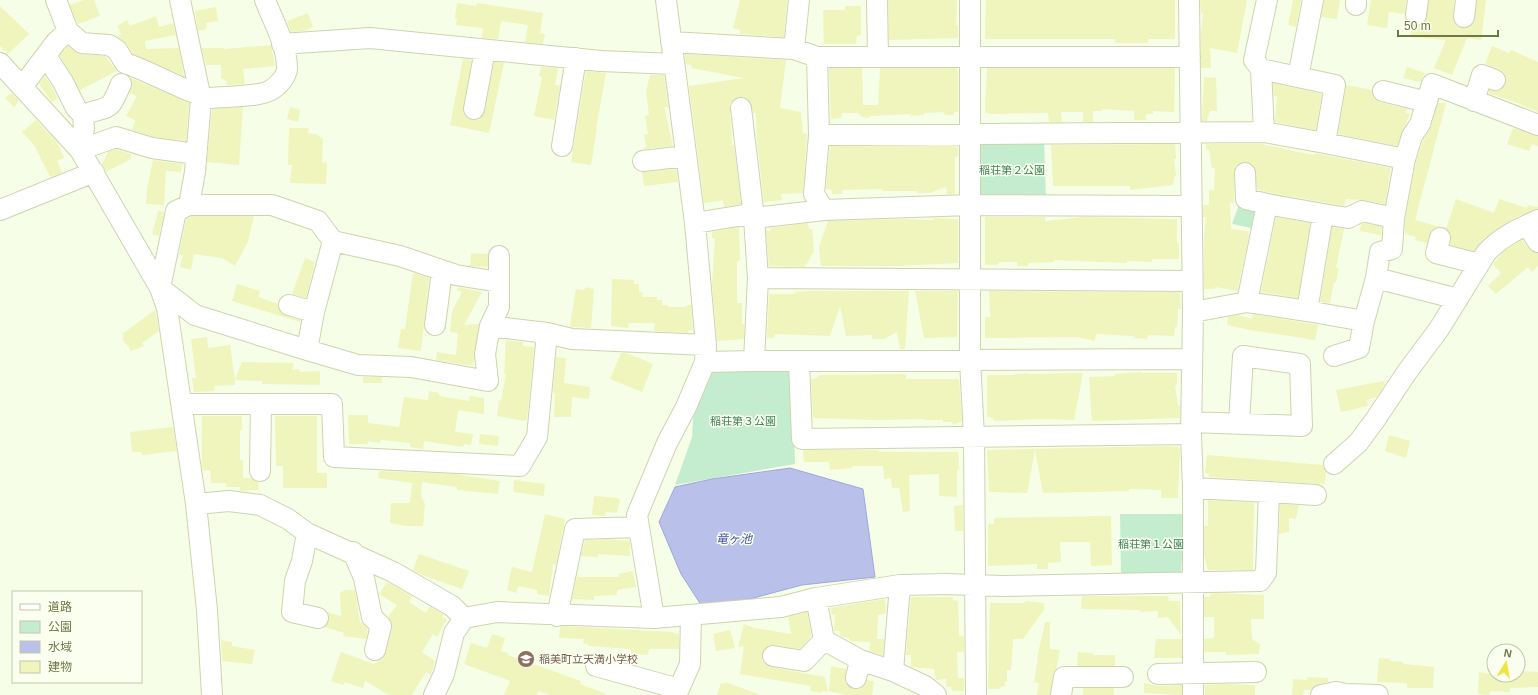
<svg xmlns="http://www.w3.org/2000/svg" width="1538" height="695" viewBox="0 0 1538 695" font-family="Helvetica,'Noto Sans JP',sans-serif">
<rect width="100%" height="100%" fill="#f6fee7"/>
<path fill="#c4edd0" d="M1044,138l2,62 -67,1 -2,-61z
M1239,205l21,4 -4,20 -24,-5z
M792,370l3,94 -120,21 17,-48 2,-36 14,-29z
M1120,514h64l-3,62 -60,-2z"/>
<path fill="#b9c0e9" stroke="#9fa7dc" d="M790,468l73,21 12,88 -73,8 -97,26 -24,-37 -22,-52 16,-35 37,-8z"/>
<path fill="#eff5bc" d="M83,0h11l6,16 -22,8 -8,-19z
M740,0h47l-3,37 -44,-3v-4l-7,-2z
M888,0h69l-1,26 2,-1v13l-69,2z
M986,0h189v39h-27v4h-33v-4h-130z
M1200,0h47l-10,53 -27,-5 1,20h-10v-34l2,-21h-2z
M1293,0h8l-5,27 -8,-2z
M1324,0h16l-3,19 -16,-2z
M1371,0h35l-1,14 -16,-2 -2,16 -20,-3z
M1429,0h25l-1,21 4,5 6,2 6,-1 4,-3 4,-24h9l-5,40 -14,-2 -15,37 -18,-7 12,-28 -36,-3 1,-12 9,1 5,-4z
M457,3l19,3 1,-3 66,10 -3,20 5,1 -2,10 -18,-2 3,-17 -27,-4 -3,18 -16,-1 1,-10 -27,-3 1,-6 -2,-1z
M0,6l29,28 -21,20 -8,-8z
M845,6h16v29l-4,1 -1,8h-32l-1,-34h22z
M216,7l2,14 -12,2 1,6 -9,2 -3,-20z
M308,13l5,14 -9,4 -13,1 -4,-11z
M156,16l3,11 14,-4 3,12 -31,6 1,8 33,-1 5,28 -51,-22 -6,-10 -10,-7 4,-3 -4,-8 10,-6 3,6z
M271,45l4,21 -32,3 2,15 -18,1 -1,-5 -5,-1v-14h-15l-4,-17h22v1z
M68,46l13,8 24,2 12,15 -37,19 -20,-34z
M1492,46l17,7 2,-3 27,12v50l-17,-7v-1l-33,-11 1,-3 7,1 6,-2 4,-10 -2,-6 -5,-4 -14,-5z
M685,54l101,6 -6,48 21,4 2,21 4,1 -4,59 -22,1 1,6 -18,2 -7,-60 -1,-29h-3l-3,-12 -10,-4 -6,2 -4,5v5l2,36h2l7,59 -17,3 -1,-7 -19,3 -15,-117 55,-8 -53,-10 1,-3 -6,-1z
M463,59l9,1 -9,52 3,5 6,3h6l7,-9 9,-49 10,1 -15,70 -39,-8z
M541,67l17,1 -3,17 5,1 -6,34 -20,-4 8,-39 -3,-1z
M1407,67l18,6 -5,9 -17,-4z
M829,68h33l1,37h15l2,-37h76l2,3v41h-4v3h-9l-1,-3 -20,1v2l-13,1v-2l-42,2v2l-7,-1 -4,-4h-16l-1,5 -10,1z
M987,68h188l-1,44 -21,-1v3h-7v6h-12v-9l-32,-2v2h-9v11h-10v-10h-22l1,10h-13l-1,-9 -58,1 -5,-2z
M586,71l20,2 -10,55h1l-6,37 -20,-3z
M650,75h14l4,32h-4l9,39 -30,3v-1l3,-1 -2,-12 4,-1 -3,-18 4,-1 -3,-24z
M45,76l13,22 -6,4 -13,-18z
M1204,77l12,1 1,33h-7l-3,10h-5z
M131,78l58,25 -3,38 -32,-4 -22,-7 3,-10 -9,-4 11,-20 -7,-3 2,-10z
M1273,83l49,11 -6,36 -41,-8 2,-26h-3z
M1346,85l26,5 3,9 5,3 27,7 -1,4 4,1 -13,32 -59,-12z
M12,93l7,8 -5,6 -9,-9z
M1438,103h8l-31,117 25,7 -8,3 -5,13 -12,-3 1,-3 -11,-3v-15l11,-57 7,-21 8,-14z
M243,107l-4,58 -32,-3 5,-53z
M290,107l10,3 -2,12 -11,-3z
M36,120l21,22 7,16 -7,3 5,12 -12,4 -16,-32 -12,-13z
M289,128h20l-1,5 8,1 7,5 -1,23 5,1 -1,21 -36,-1 2,-18h-4z
M1513,128l25,8v10l-6,-2 -3,7 -22,-7z
M1175,144l1,15h-2l2,17 -2,1 -1,8 -43,5v-4h-77l-2,-41z
M1206,144h57l1,1 19,3v1l31,6v-2l77,15 -6,36 -21,-4 -18,-1 -2,7 -82,-15 -5,-2 -3,-22 -9,-5 -6,1 -4,4 -1,6v30h-4l1,26 17,2 1,5 -12,55 -22,-4v2h-11v-50l2,-22h-3v-12h6v-15h5l1,-22h-3l-3,-18 -3,-1z
M830,146h128v10l-3,1v37h-8l-1,-7 -17,6h-12v-2h-35v-2l-40,1v4h-10v-4l-6,-1z
M116,149l15,5v5l-25,13 -4,-8 6,-12z
M153,160l29,4 -1,8 -15,-1 -2,34 -18,-1 1,-16z
M676,169l2,13 -34,4 -2,-14z
M1456,199l38,14 5,-14 28,9 1,-3 10,2v2l-19,7 -22,12 -14,11 -9,12 -24,-6 1,-10 -5,-6z
M158,211l6,1 -5,24 -7,-2z
M192,216h62l-6,26 -13,24 -13,-8 -28,-4 -3,16 -11,-3 3,-12h-4l7,-36z
M985,217h60v4l39,-4 93,2v24h2v16h-27v3l-25,-1v2l-73,-3v2l-26,1v3h-11v-4h-18l-1,3h-13z
M1276,217l34,6 -12,75 -37,-6z
M933,218l25,1v44l-61,3h-76l-2,-19 9,-26 76,-2 30,1z
M808,223l1,6h3l2,22 -9,16 -36,-1 -3,-35h4l1,-3z
M1364,223l18,4 -1,8 -21,-4 1,-7z
M739,227l1,33 -3,1v42h5v21h2v15l-27,2 -5,-57 3,-46h-3v-6z
M1332,227l12,2 -8,39h3l-3,14h-2l-4,21 -10,-1z
M1522,240l10,12 6,1v13l-6,6 -4,-5 -32,27 -8,-8 13,-13 -8,-9 11,-13z
M471,253l17,1v13l-18,-1z
M305,258l10,4 -9,36 -14,-4z
M413,273l16,5 -8,73 -23,-3 3,-19h4z
M612,279l22,1v4h5v8l4,1 -1,4h15v3h5v5h6v2h18l1,-2h4l2,25h-4l-1,3 -34,-2 1,-8h-26l-1,5 -17,-2z
M237,284l23,7 -2,6 20,7 3,9 20,7 -1,2 -68,-21z
M458,287l24,5 -18,33 15,-1 -6,42 -37,-6 1,-8 19,3 2,-22 -8,-1 2,-21 10,-19 -5,-2z
M586,287l8,2 -3,39 -19,-1 -2,-2 6,-36 8,1z
M808,291h101l-4,58h-5l-3,-17 -13,7h-12v-4l-26,1 -6,-30 -10,30 -55,-2 -1,4h-7l2,-44h26v-2z
M915,291h43l-1,46 -33,1z
M989,291l191,1 1,17h-3l-1,18h-2l-1,9 -26,-1 -1,4 -13,-1v-2l-38,-2 -1,7 -18,-4 -92,1v-21h5z
M155,310l4,21 -17,12 2,3 -13,5 -9,-13 2,-2 -2,-2z
M1253,314l65,11 -3,15 -65,-10 -23,-5 1,-8 10,-2 14,4z
M207,337l1,11 22,-3 5,35 7,-18 52,1 -2,7 7,-1 1,3 20,-1v14l-58,-1v-3l-27,-1v5l-21,1 1,5 -21,1 -2,-14h4l-5,-39z
M506,340l17,2v4l11,1 -7,72 -2,2 -28,-5 2,-16 2,1 5,-27h-2z
M621,353h5l27,11 -11,28 -32,-13z
M556,357l10,1 -2,25 26,4 -1,12 -17,-2 -1,20h-17l1,-23 -2,-2z
M1141,372l1,1h35v12h-2l3,21h2v12l-88,3 -3,-44 26,-1v-2z
M1028,373v1l55,-1 -9,47 -32,-1 -48,2 -1,-3 -6,-1v-42h27l1,-1z
M891,374h15v5h53l3,42 -9,4 -1,-3h-9v-2h-19v-1l-45,1 -66,-2 -2,-39 6,-1 2,-3z
M363,377h19v6h-19z
M1384,381l1,3 -8,13 -10,3 1,6 -27,6 -5,-22z
M429,391l10,2v3l30,5 1,-5 14,2v16l-26,-4 -3,22 18,2 -2,11 -7,-1 -1,3 -39,-6 -1,8 -13,-2v-4l-29,-3 -1,3 -12,-2v3h-19l-1,-29h20v8l31,4 5,-30 24,3z
M202,416h40v14h-2v30h3v18h8l7,4 1,8 -19,1v-4h-14v-4h-15l-1,-13 -7,1 -1,-6z
M275,416h42v57h10v15h-44v-22h-7z
M173,427l4,24 -35,4 -1,-3h-9l-2,-20z
M480,434l19,2 -1,10 -19,-2z
M1389,435l21,6 -4,17 -21,-7z
M1171,446l8,1 1,4 -2,47h-17v-8l-32,-1v2l-86,2 -8,-43 -8,43 -38,-1 -2,-42z
M803,450h76v2h79l1,18h-2v27l-18,-1v-22l-30,1 1,36 -7,1 -4,-24h-7l-1,-10 -7,1 -1,-13h-31v2l-22,2 -1,-8h-25z
M1207,455l116,10 3,7 -1,12 -116,-7v-3l-4,-1z
M379,471l76,3 45,7 -2,13 -41,-4v-3l-35,-5 -1,14 4,8 -2,22h-17l-16,-3 1,-20h19l2,-20 -34,-5z
M514,480l31,4 -1,12 -31,-4z
M594,496l24,2 2,2 -3,13 -11,-1 -1,4 -13,-1z
M1208,500l46,3 -1,67h-45l-4,-15v-29h4z
M1280,504l19,1 -3,14 -7,-1v14l-10,2z
M963,505v26h-8l-1,-25z
M545,514l20,5 -9,46 -3,-1 -4,32 -12,-2v-4l-19,-4 -2,7 -9,-3 5,-23 20,5z
M1111,516l1,49 -21,1 -1,-24h-30l1,20 -13,1v6h-11v-5l-49,2v-42h6v-6z
M608,539l22,2v15l-32,-2v3l-17,-1 4,-16z
M419,554l50,17 -7,18 -40,-14 -9,-5z
M633,571l3,16 -19,3v5l-23,1v4l-22,-1 5,-22h42l-1,-3z
M387,582l25,14 -3,6 17,11 4,-7 14,9 -2,2 5,3 -10,17 -4,-3 -11,18 13,9 -4,14 -5,-3 -14,23h-23l-24,-14 -2,7 -18,-6 -2,3 -12,-4 10,-29 33,12 10,-6 8,-29v-6l-4,-6 9,-12 -18,-11z
M345,590h10l5,33 1,-2 7,9 -2,9 -23,-3 1,-3 -20,-6 5,-7 -2,-8 14,4 -1,-23z
M1216,593l48,2v24h-13l1,20 8,5 -1,10 -33,1v-3h-22v-13l10,-1v-21h-10v-20h6v-3z
M1082,596h86l1,5h11l1,34 -13,-18 -10,1v-7l-17,1 -1,-2 -59,-1z
M911,597h42v3l5,1 1,35h5v16h-7l1,26h6v13h-12l-1,-4h-5v-8l-10,1 -2,-11 -23,-2v-12h-5z
M885,599l1,14 -8,2 -1,24h7l-1,16 -14,-4 1,-9 -20,-1 -1,-3 -9,-2v-5h-6l1,-17 -3,1 -2,-7z
M1026,601l18,2v7l-21,29h-10l-2,31h-4v12h-2v4l-4,1 -1,2h-12l2,-86h34z
M807,612l4,21 -2,6 -9,10 -25,-4h-6l-7,9v6l3,5 6,2 54,10 3,15 -6,-1v2l-12,-2 1,-5 -71,-12 4,-28 -6,1 6,-23 10,4 37,6 -3,-17z
M1045,622h5v27l10,1 -4,19 -3,6 -3,20h-13l2,-12 -5,-1 4,-24h-1z
M562,626l111,6 1,1 5,1v15h-30l-1,6 -17,-1v-5l-43,-3v-2h-5l1,-5 -25,-1 1,-11z
M730,630l5,18 -19,3 -3,-17z
M492,634l13,4 -4,13 7,2v2l73,26 -1,3 26,10v1h-56l-12,-4 -1,4h-33l6,-14 -46,-17 7,-21 16,5z
M1156,639h26v19h-28z
M221,640l11,2v4l23,4 -3,14 -30,-3z
M1078,652l15,1v2h22v11h-38z
M1379,658l11,1v2l14,1 -1,2 31,3 -1,21h-26v-5l-30,-1z
M831,666l15,3 -1,13 8,7h6l5,-3 3,-6 7,1 -2,14h-25l-18,-4z
M1518,671l20,1v15l-28,1v4l-20,-1 -1,4 -11,-1 1,-22 11,2v1h28z
M1307,677l21,1v4l-10,2 -7,6h-7l-1,5h-11l1,-16 14,1z
M725,682l33,12v1h-41l4,-12 3,1z
M1144,683l14,3 24,-1v10l-38,-2z
M1221,684l34,1v10h-50v-10z
M1083,688h31v7h-31z"/>
<g fill="none" stroke-linecap="round" stroke-linejoin="round">
<g stroke="#ced4ae" stroke-width="22">
<path id="minor" d="M56,0l12,31 14,12 27,2 8,5 8,13c26,9 49,23 75,32
M180,0l21,99 -6,73 -6,33
M877,0l1,57
M970,0v360l4,77 2,258
M1189,0l4,312 -2,122 2,54v207
M1356,5v-5
M1416,15l2,-15
M1464,17l2,-17
M671,42l123,7 23,8h373
M282,44l88,-6 231,23 73,3
M794,49l5,-49
M46,56l17,26 13,26 7,7 1,13 -4,22
M817,57l2,78 -5,59 10,16
M0,63l80,87 80,138 7,20 29,196 11,106 5,85
M1261,69l-7,-9 13,-60
M1298,77l15,-77
M22,87l34,-45 12,-11
M1383,91l44,11
M201,99c17,-3 57,-1 70,-9 7,-4 16,-14 16,-22 0,-23 -14,-47 -22,-68
M1474,101l8,-26 13,5
M741,108l13,110 4,60 -4,83
M474,109l11,-59
M83,115c27,-11 25,0 38,-31
M1264,132l61,11
M819,135l445,-3 -3,-63 74,16 -10,58 80,16 -11,59 -32,-7 -14,7 -25,-4
M562,146l14,-88
M80,150l36,-13 36,11 44,6
M1405,159l7,-23 8,-12 12,-40 106,41
M643,161l43,-5
M0,210l94,-38
M1394,218l-2,31 -12,3 -4,26 82,21
M695,223l49,-8 10,3 70,-8 147,-5 220,1
M1527,225l11,17
M1440,238l-4,15 43,11
M758,278l434,3
M160,288l35,27 112,35 51,15 53,2 77,14 -3,-27 5,-28 57,7 25,6 134,6
M160,288l16,-77 13,-6h83l46,16 15,20 67,15 56,19 43,7
M1247,302l60,9 16,-97 -56,-10
M289,305l25,7
M1307,311l57,10 12,-43
M1193,312l54,-10 20,-98 -21,-5 -1,-26
M435,325l7,-54
M490,326l9,-19v-51
M307,350l7,-38 19,-71
M1334,356l25,-8 5,-27
M799,361l3,78 389,-5
M705,362l49,-1 438,-2
M182,404h150l2,53 186,9 17,-29 10,-104
M1191,422l111,4 -2,-62 -57,-8 -4,67
M1334,464l24,-21 17,-23 32,-48 32,-43 47,-76c14,-16 32,-24 52,-33
M260,471l1,-66
M1269,492l47,3
M196,504l33,-3 31,4 28,14 19,14 86,39 59,34 12,12
M307,533l-5,28 -7,20 -3,31 26,6
M353,552l11,26 8,39 9,9 -6,24
M816,598l8,42 36,20 33,11 32,15 11,9
M557,616l18,-87 64,-2
M654,618l-17,-103 30,-72 19,-36 19,-45 1,-17 -11,-122 -29,-223
M773,656l31,5 20,-21
M596,666l83,23 11,-25 1,-49
M893,671l7,-86
M1158,674l98,-2
M856,678l4,-18
M434,695l10,-21 10,-41 10,-15 33,-6 157,6 127,-11 35,-9 84,-13 45,-1 57,2 258,-5 6,-8 3,-81 -76,-4
M1061,695l3,-18h59
M1321,695l15,-3 9,2
M1345,695v-1l33,1"/>
</g>
<use href="#minor" stroke="#fff" stroke-width="20"/>
</g>
<defs>
<g id="school-disc" transform="scale(0.9)"><circle r="9.5" fill="#8d6e63" stroke="#faffef"/><path d="M0-5L7-2L0 1L-7-2ZM-4 1L0 2.5L4 1V4Q0 6-4 4Z" fill="#fff"/></g>
</defs>
<g fill-rule="evenodd">
<use href="#school-disc" x="526" y="659"/>
</g>
<g text-anchor="middle" dominant-baseline="central" stroke-width="3" stroke-linejoin="round" paint-order="stroke">
<g font-size="11" fill="#40815a" stroke="#faffef">
<text x="1012" y="170">稲荘第２公園</text>
<text x="743" y="421">稲荘第３公園</text>
<text x="1151" y="544">稲荘第１公園</text>
</g>
<g font-size="11" fill="#785e54" stroke="#faffef" text-anchor="start">
<text x="539" y="659">稲美町立天満小学校</text>
</g>
<g font-size="12" font-style="italic" fill="#4954a5" stroke="#faffef">
<text x="734" y="539">竜ヶ池</text>
</g>
</g>
<rect x="12" y="591" width="130" height="92" fill="#faffef" stroke="#c4c8ab"/>
<rect x="20" y="604" width="20" height="6" fill="#ffffff" stroke="#c4c8ab"/>
<text x="48" y="611" font-size="12" fill="#727546">道路</text>
<rect x="20" y="621" width="20" height="12" fill="#c4edd0" stroke="#c4c8ab"/>
<text x="48" y="631" font-size="12" fill="#727546">公園</text>
<rect x="20" y="641" width="20" height="12" fill="#b9c0e9" stroke="#c4c8ab"/>
<text x="48" y="651" font-size="12" fill="#727546">水域</text>
<rect x="20" y="661" width="20" height="12" fill="#eff5bc" stroke="#c4c8ab"/>
<text x="48" y="671" font-size="12" fill="#727546">建物</text>
<g transform="translate(1506 663) rotate(11)"><circle r="19" fill="#faffef" stroke="#c4c8ab"/>
<path d="M0-3L7 15L0 10L-7 15Z" fill="#f0e444"/>
<text y="-6" font-size="11" font-weight="bold" text-anchor="middle" fill="#727546">N</text>
</g>
<path d="M1398 30v6h100v-6" fill="none" stroke="#727546" stroke-width="2"/>
<text x="1404" y="30" font-size="12" fill="#727546" stroke="#faffef" stroke-width="3" paint-order="stroke">50 m</text>
</svg>
